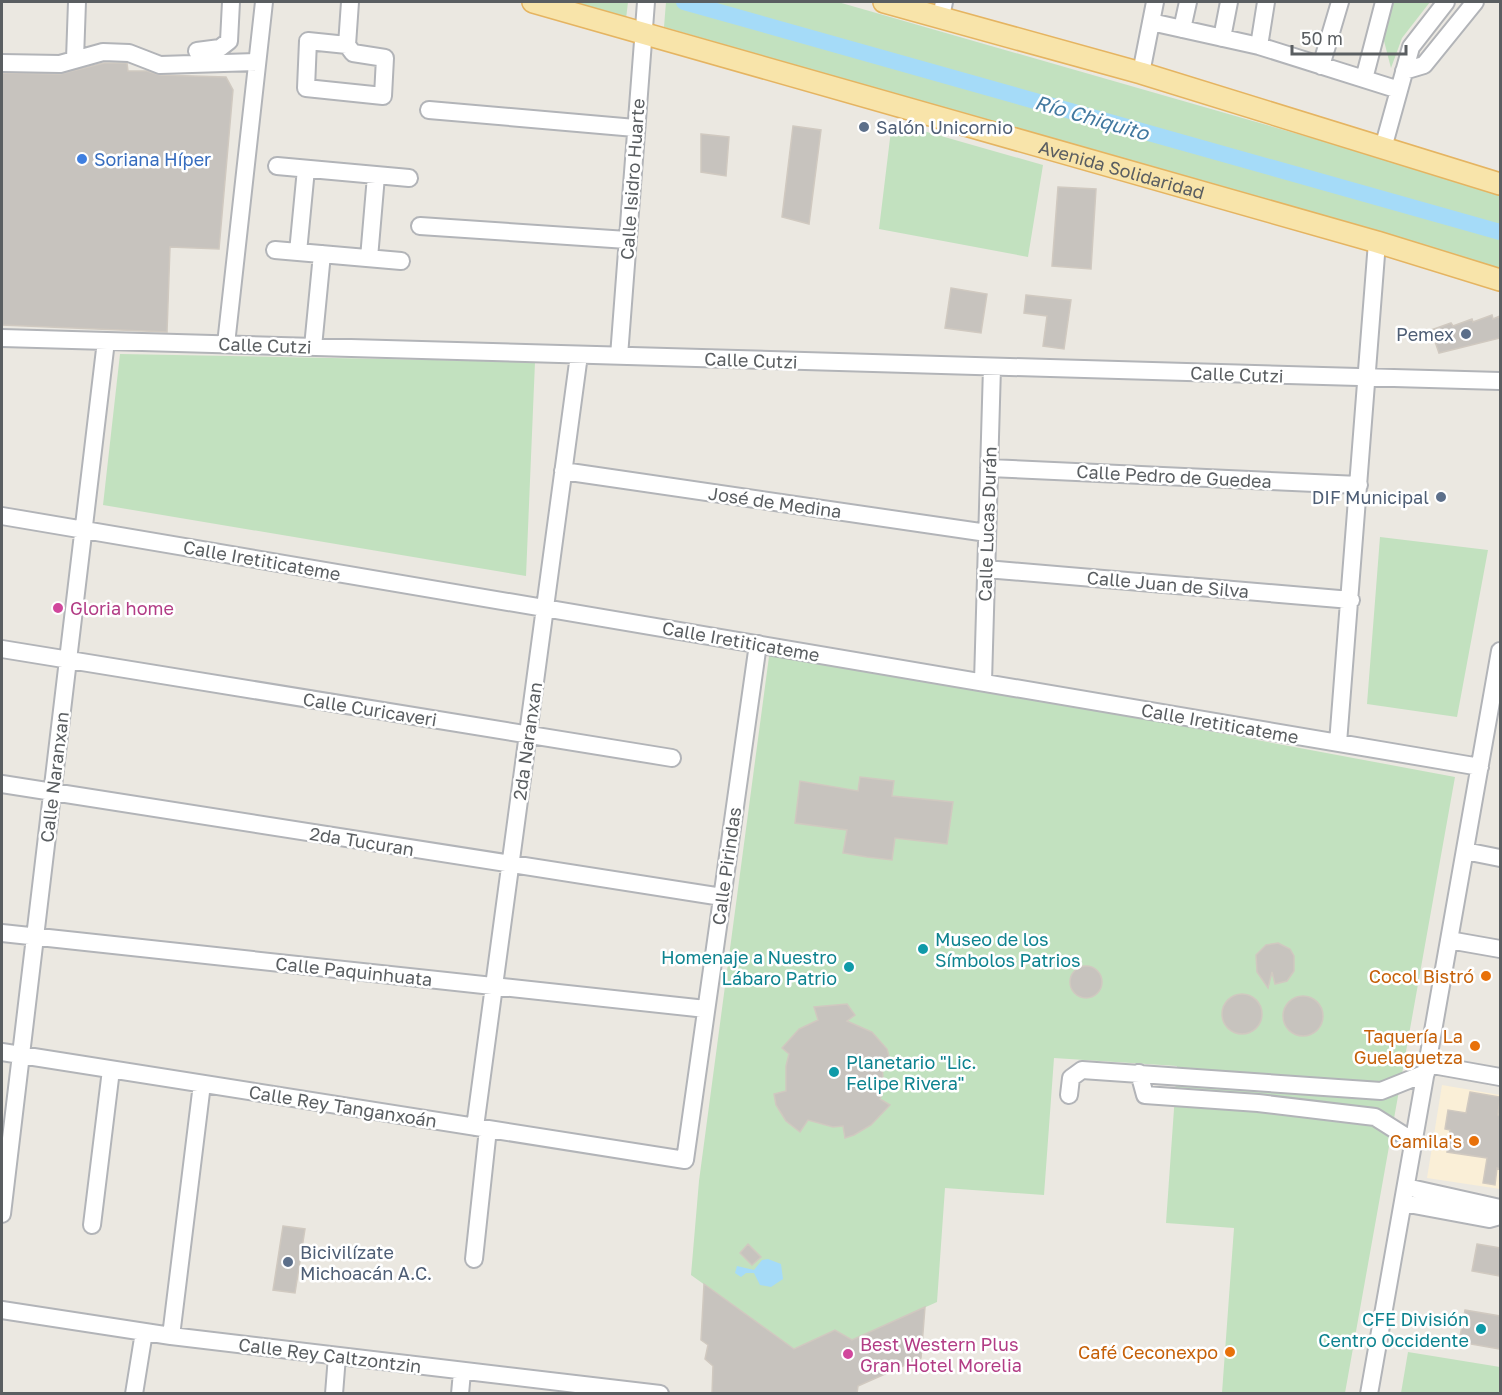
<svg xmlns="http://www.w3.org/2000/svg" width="1502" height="1395" font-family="'Golos Text',sans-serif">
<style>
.commercial{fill:#faefd7}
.green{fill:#c2e1bf}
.water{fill:#a5dbf8}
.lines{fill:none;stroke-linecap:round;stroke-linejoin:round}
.canal{stroke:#a5dbf8;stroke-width:16}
.building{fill:#c7c3be;stroke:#d0c9c0;stroke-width:1.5}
.minor-casing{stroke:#b2b4b8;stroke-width:20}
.major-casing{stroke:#e5b461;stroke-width:24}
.minor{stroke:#fff;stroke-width:16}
.major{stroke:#f8e4aa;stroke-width:21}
.service-dot{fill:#5c6f8a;stroke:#fff;stroke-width:2}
.shop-dot{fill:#3f7fe0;stroke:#fff;stroke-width:2}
.hotel-dot{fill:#d1479c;stroke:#fff;stroke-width:2}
.culture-dot{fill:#0f9aa8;stroke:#fff;stroke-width:2}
.food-dot{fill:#e8710a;stroke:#fff;stroke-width:2}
.labels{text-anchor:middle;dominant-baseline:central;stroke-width:5;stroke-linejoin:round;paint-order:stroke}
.service-label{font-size:18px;fill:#4e5e75;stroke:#fff;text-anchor:start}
.shop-label{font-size:18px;fill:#366cbe;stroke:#fff;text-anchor:start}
.street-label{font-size:18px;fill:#5a5e61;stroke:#fff}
.hotel-label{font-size:18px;fill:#b23c85;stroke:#fff;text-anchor:start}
.culture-label{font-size:18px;fill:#0d838f;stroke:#fff;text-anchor:start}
.food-label{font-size:18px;fill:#c56008;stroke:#fff;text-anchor:end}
.water-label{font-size:20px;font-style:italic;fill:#42789f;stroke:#fff}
</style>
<rect width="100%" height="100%" fill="#ebe8e1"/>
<!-- commercial -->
<path class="commercial" d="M 1442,1085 L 1500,1095 L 1500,1189 L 1427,1178 Z"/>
<!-- green -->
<path class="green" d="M 565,2 L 628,2 L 626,19 Z
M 666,2 L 838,2 L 1500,192 L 1500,272 L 664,27 Z
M 1394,2 L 1430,2 L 1402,38 L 1391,68 L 1383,37 Z
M 892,122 L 1043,165 L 1028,257 L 879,229 Z
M 120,354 L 535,362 L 526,576 L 103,505 Z
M 1380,537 L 1488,550 L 1457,717 L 1367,704 Z
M 770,649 L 1455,777 L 1345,1393 L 1222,1393 L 1234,1228 L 1166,1223 L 1177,1066 L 1054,1058 L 1044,1195 L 945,1188 L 937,1302 L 852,1340 L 835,1330 L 794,1349 L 691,1275 L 699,1181 Z
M 1408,1352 L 1500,1367 L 1500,1393 L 1401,1393 Z"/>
<!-- water -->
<path class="water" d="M 768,1259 L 781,1264 L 783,1279 L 771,1287 L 760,1285 L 754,1273 L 746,1273 L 741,1277 L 735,1273 L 737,1266 L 754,1270 L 762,1260 Z"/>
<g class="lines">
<!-- canal -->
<path class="canal" d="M 684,2 L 1500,232"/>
</g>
<!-- building -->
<path class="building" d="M 104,63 L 127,63 L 128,71 L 147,71 L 160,75 L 226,77 L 233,90 L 219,249 L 170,247 L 167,332 L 2,325 L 2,73 L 60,74 Z
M 793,126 L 821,130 L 809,224 L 782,217 Z
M 701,134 L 729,137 L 726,176 L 701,172 Z
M 1058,187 L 1096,189 L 1091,269 L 1052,266 Z
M 951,288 L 987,294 L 981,333 L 945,328 Z
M 1026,295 L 1071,300 L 1064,349 L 1043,346 L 1047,316 L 1024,313 Z
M 1492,315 L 1493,319 L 1500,316 L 1500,338 L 1439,353 L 1431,330 L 1451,323 L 1453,326 L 1472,319 L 1473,322 Z
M 860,777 L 894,781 L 892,796 L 953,802 L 947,844 L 895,838 L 892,860 L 867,857 L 843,853 L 847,830 L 795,823 L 800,781 L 858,791 Z
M 1278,943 L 1290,949 L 1294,956 L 1294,971 L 1287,981 L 1275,984 L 1272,972 L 1268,988 L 1257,972 L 1256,955 L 1266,945 Z
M1070 982a16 16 0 1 1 32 0a16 16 0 1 1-32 0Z
M1222 1014a20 20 0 1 1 40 0a20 20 0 1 1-40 0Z
M1283 1016a20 20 0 1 1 40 0a20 20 0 1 1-40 0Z
M 847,1004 L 855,1015 L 847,1021 L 872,1032 L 887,1049 L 891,1063 L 882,1066 L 884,1090 L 880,1099 L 890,1105 L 871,1125 L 854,1135 L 845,1138 L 843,1126 L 833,1127 L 808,1120 L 800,1132 L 786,1121 L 776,1105 L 774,1094 L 786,1091 L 786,1066 L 789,1054 L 782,1048 L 799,1029 L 818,1020 L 814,1007 Z
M 1470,1092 L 1500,1097 L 1498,1115 L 1500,1116 L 1500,1169 L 1497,1168 L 1495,1185 L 1483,1183 L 1487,1158 L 1447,1152 L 1450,1130 L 1445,1129 L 1448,1110 L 1466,1113 Z
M 283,1226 L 305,1229 L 295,1293 L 273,1290 Z
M 748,1244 L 761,1257 L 752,1265 L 740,1253 Z
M 1477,1244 L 1500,1248 L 1500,1276 L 1472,1271 Z
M 704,1284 L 794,1349 L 835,1330 L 852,1340 L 925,1307 L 921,1358 L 858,1386 L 857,1394 L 712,1394 L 713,1366 L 705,1359 L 708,1345 L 701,1340 Z
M 1465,1310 L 1500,1316 L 1500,1349 L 1459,1342 Z"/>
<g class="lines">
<!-- minor casing -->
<g class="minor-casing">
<path id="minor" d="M 941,17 L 944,2
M 1151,22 L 1259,46 L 1266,2
M 1182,29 L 1188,2
M 1222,38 L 1229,2
M 308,41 L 347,45 L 353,53 L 385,58 L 383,96 L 306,88 Z
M 347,45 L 350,2
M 1259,46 L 1399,90
M 197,51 L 220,48 L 229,41 L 231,2
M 75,59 L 77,2
M 2,63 L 60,64 L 103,52 L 129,53 L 160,65 L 257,62
M 1321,66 L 1340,2
M 1404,71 L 1424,65 L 1475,2
M 1141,73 L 1155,2
M 1364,79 L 1384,2
M 429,110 L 635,128
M 1383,148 L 1411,47 L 1446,2
M 277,166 L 409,178
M 420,226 L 627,240
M 275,250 L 401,261
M 298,252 L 306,169
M 369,258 L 376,176
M 2,338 L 1500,381
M 226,344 L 264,2
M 313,347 L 322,254
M 619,356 L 646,2
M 989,468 L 1359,485
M 563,471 L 987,533
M 2,516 L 1480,767
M 986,569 L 1351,600
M 2,649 L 672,758
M 983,682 L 992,367
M 1338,743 L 1377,242
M 2,784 L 722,897
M 1465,851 L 1500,858
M 2,933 L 706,1009
M 1449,940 L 1500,949
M 2,1052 L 685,1160 L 758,644
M 1427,1064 L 1500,1077
M 1139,1073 L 1145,1095 L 1258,1103 L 1375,1117 L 1413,1141 L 1413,1145
M 1069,1095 L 1071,1078 L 1082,1070 L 1381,1091 L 1426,1073
M 475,1127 L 579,355
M 1406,1187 L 1500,1208
M 1403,1203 L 1489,1219 L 1500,1216
M 2,1214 L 106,341
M 92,1225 L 111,1070
M 474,1259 L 488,1129
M 2,1310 L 171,1336 L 660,1394
M 171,1336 L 202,1084
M 134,1394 L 144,1332
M 334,1394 L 337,1356
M 460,1394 L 462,1372
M 1369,1394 L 1500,651"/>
</g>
<!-- major casing -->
<g class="major-casing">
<g id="major">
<path id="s1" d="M 533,2 L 1377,242 L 1500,280"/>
<path d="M 884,2 L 1141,73 L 1500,184"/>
</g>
</g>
<!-- minor -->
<use href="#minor" class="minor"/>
<!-- major -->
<use href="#major" class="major"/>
</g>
<!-- markers -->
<g class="service-dot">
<circle cx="864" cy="127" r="6"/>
<circle cx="1466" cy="334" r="6"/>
<circle cx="1441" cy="497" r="6"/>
<circle cx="288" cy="1262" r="6"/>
</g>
<circle class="shop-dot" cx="82" cy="159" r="6"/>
<g class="hotel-dot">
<circle cx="58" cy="608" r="6"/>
<circle cx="848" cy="1354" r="6"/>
</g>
<g class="culture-dot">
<circle cx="923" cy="949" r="6"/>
<circle cx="849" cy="967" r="6"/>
<circle cx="834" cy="1072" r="6"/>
<circle cx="1481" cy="1329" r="6"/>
</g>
<g class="food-dot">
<circle cx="1486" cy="976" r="6"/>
<circle cx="1475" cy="1046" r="6"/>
<circle cx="1474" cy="1141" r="6"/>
<circle cx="1230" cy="1352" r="6"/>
</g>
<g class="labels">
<!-- service labels -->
<g class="service-label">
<text x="876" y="127">Salón Unicornio</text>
<text x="1454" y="334" text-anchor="end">Pemex</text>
<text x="1429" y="497" text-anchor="end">DIF Municipal</text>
<text x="300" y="1252">Bicivilízate<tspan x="300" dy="21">Michoacán A.C.</tspan></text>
</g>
<!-- shop labels -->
<g class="shop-label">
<text x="94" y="159">Soriana Híper</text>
</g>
<!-- street labels -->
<g class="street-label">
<text stroke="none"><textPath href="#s1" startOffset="612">Avenida Solidaridad</textPath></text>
<text transform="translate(632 179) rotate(-86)">Calle Isidro Huarte</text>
<text transform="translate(265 345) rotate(2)">Calle Cutzi</text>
<text transform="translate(751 360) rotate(2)">Calle Cutzi</text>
<text transform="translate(1237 374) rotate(2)">Calle Cutzi</text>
<text transform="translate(1174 476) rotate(3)">Calle Pedro de Guedea</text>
<text transform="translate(775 502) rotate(8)">José de Medina</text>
<text transform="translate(987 524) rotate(-88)">Calle Lucas Durán</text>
<text transform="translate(262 560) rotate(10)">Calle Iretiticateme</text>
<text transform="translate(1168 584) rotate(5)">Calle Juan de Silva</text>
<text transform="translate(741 641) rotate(10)">Calle Iretiticateme</text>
<text transform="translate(370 709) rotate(9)">Calle Curicaveri</text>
<text transform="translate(1220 723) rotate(10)">Calle Iretiticateme</text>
<text transform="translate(527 741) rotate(-82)">2da Naranxan</text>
<text transform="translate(54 777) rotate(-83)">Calle Naranxan</text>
<text transform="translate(362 841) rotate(9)">2da Tucuran</text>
<text transform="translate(726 866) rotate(-82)">Calle Pirindas</text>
<text transform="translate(354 971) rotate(6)">Calle Paquinhuata</text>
<text transform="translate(343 1106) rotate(9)">Calle Rey Tanganxoán</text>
<text transform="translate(330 1355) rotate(7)">Calle Rey Caltzontzin</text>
</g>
<!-- hotel labels -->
<g class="hotel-label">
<text x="70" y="608">Gloria home</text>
<text x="860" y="1344">Best Western Plus<tspan x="860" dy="21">Gran Hotel Morelia</tspan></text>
</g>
<!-- culture labels -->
<g class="culture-label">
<text x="935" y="939">Museo de los<tspan x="935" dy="21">Símbolos Patrios</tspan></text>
<text x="837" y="957" text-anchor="end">Homenaje a Nuestro<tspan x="837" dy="21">Lábaro Patrio</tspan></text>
<text x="846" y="1062">Planetario "Lic.<tspan x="846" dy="21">Felipe Rivera"</tspan></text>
<text x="1469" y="1319" text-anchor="end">CFE División<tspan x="1469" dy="21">Centro Occidente</tspan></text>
</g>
<!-- food labels -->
<g class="food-label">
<text x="1474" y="976">Cocol Bistró</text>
<text x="1463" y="1036">Taquería La<tspan x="1463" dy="21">Guelaguetza</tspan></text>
<text x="1462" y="1141">Camila's</text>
<text x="1218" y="1352">Café Ceconexpo</text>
</g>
<!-- water labels -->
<g class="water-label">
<text transform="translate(1092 117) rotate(16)">Río Chiquito</text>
</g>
</g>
<!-- border -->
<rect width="1502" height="1395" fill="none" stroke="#5a5e61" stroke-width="6"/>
<!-- scale -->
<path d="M1292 45v9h114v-9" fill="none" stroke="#5a5e61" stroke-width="3"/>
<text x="1301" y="45" font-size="18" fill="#5a5e61" stroke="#ffffff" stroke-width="4.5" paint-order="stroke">50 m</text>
</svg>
